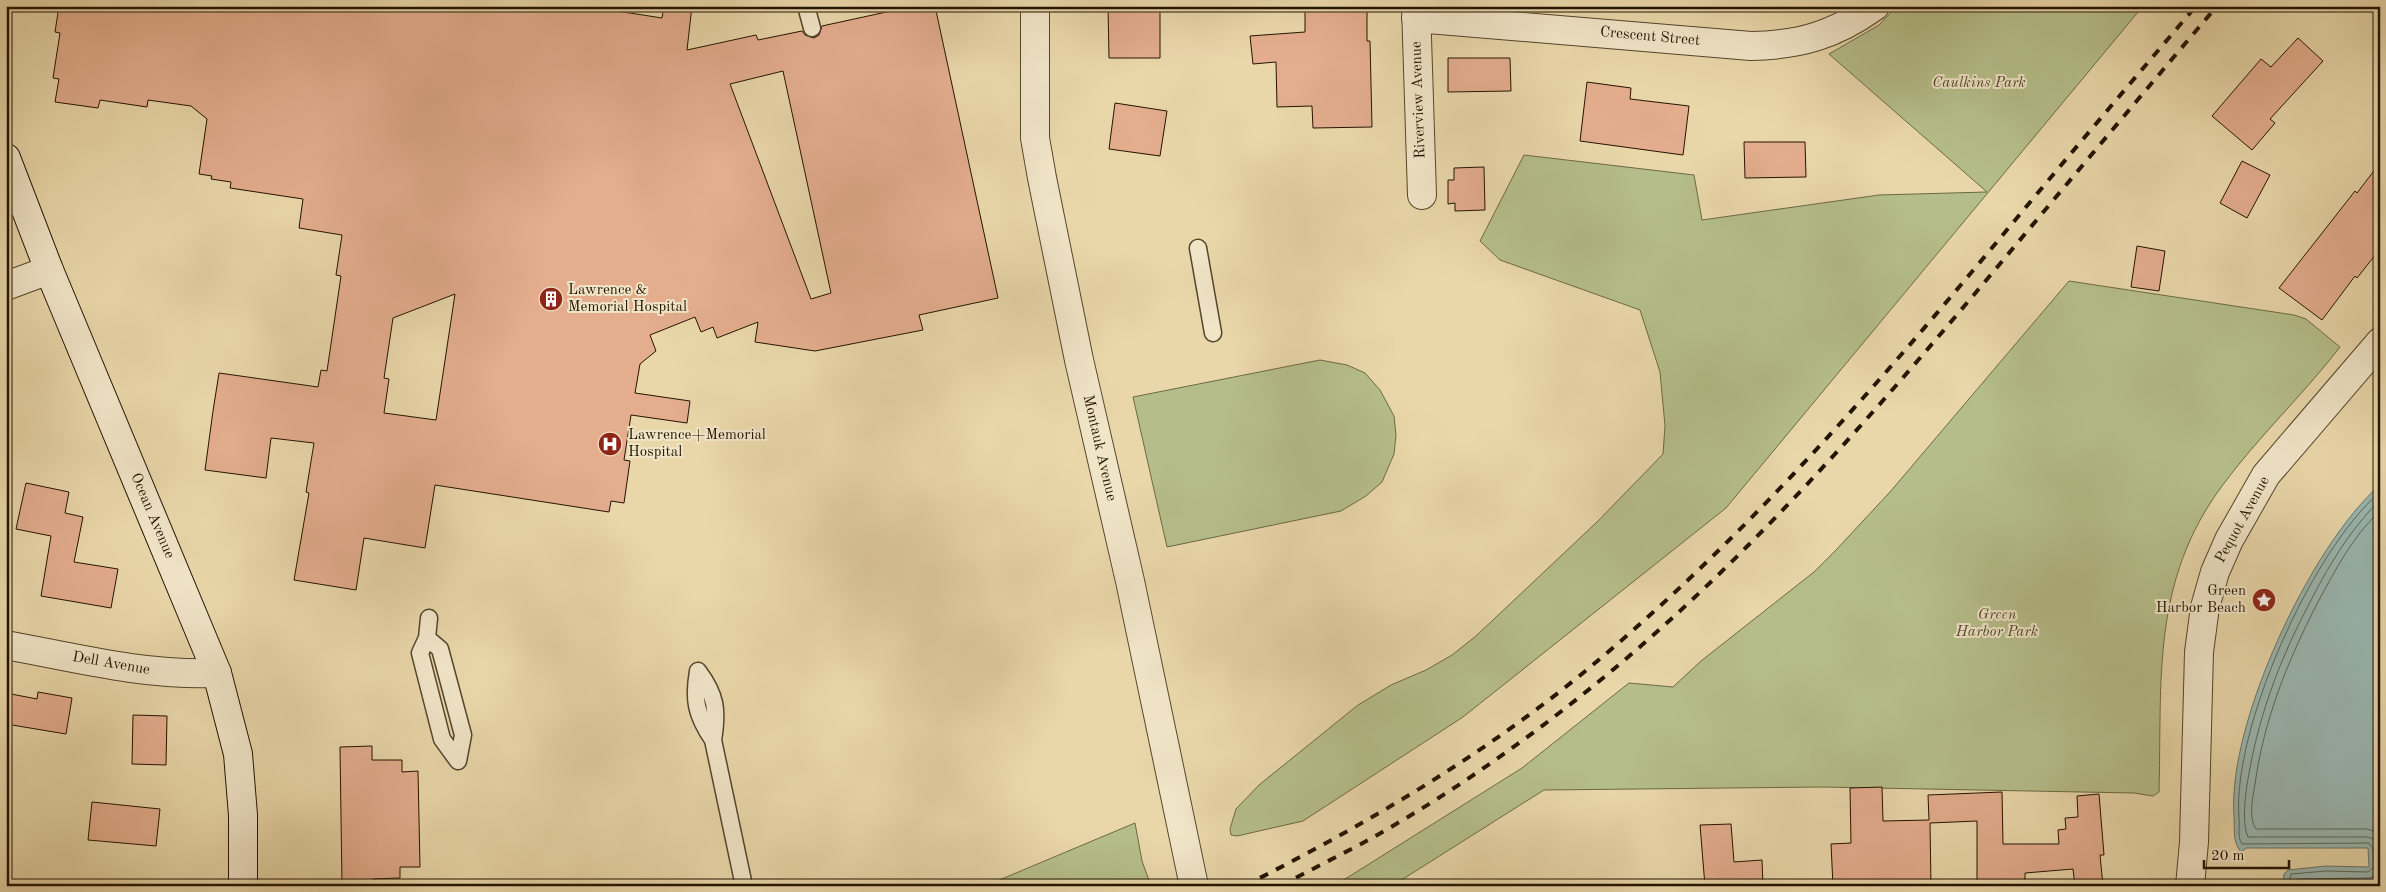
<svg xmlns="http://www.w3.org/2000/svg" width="2386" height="892" font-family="'Old Standard TT',serif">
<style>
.green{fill:#b5be8a;stroke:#6c6946}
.water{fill:#9ab8b2;stroke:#6a766b}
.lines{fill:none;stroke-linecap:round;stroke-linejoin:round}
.shore{stroke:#5e665a;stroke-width:1}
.building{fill:#e3ad8e;stroke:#231401;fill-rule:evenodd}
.service-casing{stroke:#54452b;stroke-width:19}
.minor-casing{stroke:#54452b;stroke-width:30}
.tertiary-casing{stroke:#54452b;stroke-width:30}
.secondary-casing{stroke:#231401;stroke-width:30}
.service{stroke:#f1e5c8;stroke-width:16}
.minor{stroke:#f1e5c8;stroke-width:28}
.tertiary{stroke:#f1e5c8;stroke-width:28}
.secondary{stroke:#f1e5c8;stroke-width:28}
.rail{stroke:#231401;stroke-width:4;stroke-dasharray:9 9;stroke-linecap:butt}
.labels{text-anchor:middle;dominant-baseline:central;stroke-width:4;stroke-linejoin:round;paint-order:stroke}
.street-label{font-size:15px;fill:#231401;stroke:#f1e5c8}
.park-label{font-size:15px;font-style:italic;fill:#4f472a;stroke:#f1e5c8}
.poi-label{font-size:15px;fill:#231401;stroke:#f1e5c8;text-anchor:start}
</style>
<rect width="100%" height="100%" fill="#e9d7aa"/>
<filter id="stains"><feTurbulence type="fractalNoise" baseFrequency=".004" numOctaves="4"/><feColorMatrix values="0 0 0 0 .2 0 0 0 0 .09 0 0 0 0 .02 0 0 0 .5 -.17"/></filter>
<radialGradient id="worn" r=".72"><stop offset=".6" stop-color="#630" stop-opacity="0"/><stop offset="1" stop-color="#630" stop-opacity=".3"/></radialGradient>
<!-- green -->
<path class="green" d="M 1897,6 L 2143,6 L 1726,508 L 1463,717 L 1303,821 L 1237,836 L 1231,835 L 1230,829 L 1236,809 L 1259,785 L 1358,705 L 1391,685 L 1426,670 L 1452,655 L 1476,636 L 1598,521 L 1663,454 L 1665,426 L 1660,372 L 1640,310 L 1500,260 L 1480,241 L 1524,155 L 1694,175 L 1702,220 L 1879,195 L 1987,192 L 1829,54 L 1879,25 Z
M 2069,281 L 2294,315 L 2306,319 L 2340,347 C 2303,395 2258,437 2222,486 C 2151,582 2162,679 2159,792 L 2153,796 L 2134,793 L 1822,787 L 1544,790 L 1392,886 L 1334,886 L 1522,768 L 1629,683 L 1673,687 L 1701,661 L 1814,572 L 1836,550 L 1890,492 Z
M 1320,360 L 1347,365 L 1365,373 L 1380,390 L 1394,416 L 1396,435 L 1394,454 L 1382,482 L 1366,496 L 1341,511 L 1167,547 L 1133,397 Z
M 1135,823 L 1142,861 L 1151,886 L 985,886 Z"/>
<!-- water -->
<path class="water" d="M 2380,485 L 2380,886 L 2283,886 L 2284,874 L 2288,870 L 2326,866 L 2369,867 L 2368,848 L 2246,848 L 2241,852 C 2232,841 2235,830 2234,816 C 2227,724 2311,545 2380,485 Z"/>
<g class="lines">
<!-- shore -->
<path class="shore" d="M 2380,500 C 2348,532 2328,567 2308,606 C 2278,663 2257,721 2247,785 C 2245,798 2242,825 2248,837 L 2368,837 L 2376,840 L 2380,848
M 2380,511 C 2352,537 2336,569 2318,602 C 2288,660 2264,719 2255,784 C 2253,797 2248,818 2256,829 L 2367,829 L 2380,833
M 2288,886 L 2291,874 L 2326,871 L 2368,872 L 2374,867 L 2373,848 L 2369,843 L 2242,844 C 2237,837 2240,826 2239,818 C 2232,729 2312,550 2380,492
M 2294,886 L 2295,881 L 2299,879 L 2370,878 L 2377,875 L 2380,869
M 2311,886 L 2365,886"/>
</g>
<!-- building -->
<path class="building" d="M 59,6 L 585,6 L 662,18 L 664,6 L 692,6 L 687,50 L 756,35 L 758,40 L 802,31 L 805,35 L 814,38 L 819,35 L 822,26 L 914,6 L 935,6 L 998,298 L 919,315 L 923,330 L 815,351 L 755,342 L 758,322 L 717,338 L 713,327 L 701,332 L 695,317 L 650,335 L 656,351 L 640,364 L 635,393 L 690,401 L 687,423 L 631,415 L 624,460 L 630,461 L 624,503 L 611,501 L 609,512 L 435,485 L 425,548 L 364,538 L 356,590 L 294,580 L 309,493 L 306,492 L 314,443 L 271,438 L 266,478 L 205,470 L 213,411 L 219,373 L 318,387 L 321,370 L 327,371 L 341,276 L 336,275 L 342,235 L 299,228 L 303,199 L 230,188 L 231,182 L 211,179 L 212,176 L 199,174 L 207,119 L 191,106 L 148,100 L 147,107 L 100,100 L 98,108 L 55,102 L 59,79 L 53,78 L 60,33 L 55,32 ZM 783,71 L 831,293 L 811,299 L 730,84 ZM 455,294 L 436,420 L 384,413 L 389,379 L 384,378 L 393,318 Z
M 1108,6 L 1160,6 L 1160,58 L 1109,58 Z
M 1305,6 L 1367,6 L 1367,41 L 1370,41 L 1372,127 L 1313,128 L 1312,106 L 1277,107 L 1276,62 L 1253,64 L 1250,36 L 1305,32 Z
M 2298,38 L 2323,61 L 2270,119 L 2275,123 L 2252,150 L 2212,116 L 2261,59 L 2271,67 Z
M 1448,58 L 1510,58 L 1511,91 L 1448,92 Z
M 1587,82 L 1631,88 L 1630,99 L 1689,106 L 1683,155 L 1580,141 Z
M 1115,103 L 1167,111 L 1160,156 L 1109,149 Z
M 1744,142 L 1805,142 L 1806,177 L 1745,178 Z
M 2242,161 L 2270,175 L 2247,218 L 2220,203 Z
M 2380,163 L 2380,249 L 2357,278 L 2355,276 L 2322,320 L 2279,288 L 2355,191 L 2357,193 Z
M 1484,167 L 1485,210 L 1455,211 L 1455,203 L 1448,204 L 1448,180 L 1454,180 L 1454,168 Z
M 2137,246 L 2165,251 L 2159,291 L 2131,287 Z
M 26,483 L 69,492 L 65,513 L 83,517 L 74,562 L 118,569 L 111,608 L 41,596 L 51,536 L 16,529 Z
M 38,692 L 72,698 L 66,734 L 6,724 L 6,693 L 37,699 Z
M 133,715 L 167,716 L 166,765 L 132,764 Z
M 372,746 L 372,760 L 402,760 L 402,772 L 418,771 L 420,867 L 400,867 L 400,878 L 373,879 L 373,886 L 342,886 L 340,747 Z
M 1882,787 L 1883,821 L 1929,820 L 1928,795 L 2002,792 L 2003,844 L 2059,844 L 2058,830 L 2066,829 L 2065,818 L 2078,817 L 2077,796 L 2099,794 L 2104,855 L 2100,855 L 2103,886 L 2075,886 L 2073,869 L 2025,873 L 2025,886 L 1977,886 L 1977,821 L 1930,823 L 1931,886 L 1833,886 L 1831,844 L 1851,843 L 1850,788 Z
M 92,802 L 160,809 L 156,846 L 88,840 Z
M 1731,824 L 1734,862 L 1762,860 L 1763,886 L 1705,886 L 1700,825 Z"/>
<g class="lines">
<!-- service casing -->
<g class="service-casing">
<path id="service" d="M 806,6 L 812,28
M 1198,248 L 1213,333
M 429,618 L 427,638 L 420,653 L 442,739 L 458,761
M 427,638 L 440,649 L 463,735 L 458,761
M 698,671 C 693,700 696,715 713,740 L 744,886
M 698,671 C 716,695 718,710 713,740"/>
</g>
<!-- minor casing -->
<g class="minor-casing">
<path id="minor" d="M 1416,6 L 1422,195
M 1416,18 L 1751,46 C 1800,45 1835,35 1875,6
M 6,286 L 49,270
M 6,645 C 76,658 146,676 217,673"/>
</g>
<!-- tertiary casing -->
<g class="tertiary-casing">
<path id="tertiary" d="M 1035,6 L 1035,138 L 1042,178 L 1079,360 L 1130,581 L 1194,886
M 2190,886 L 2194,842 L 2199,652 L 2205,607 L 2215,572 L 2229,540 L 2266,475 L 2380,342"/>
</g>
<!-- secondary casing -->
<g class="secondary-casing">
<path id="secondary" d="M 6,158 L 49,270 L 217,673 L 238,754 L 243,815 L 243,886"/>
</g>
<!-- service -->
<use href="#service" class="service"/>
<!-- minor -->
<use href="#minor" class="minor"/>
<!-- tertiary -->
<use href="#tertiary" class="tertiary"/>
<!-- secondary -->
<use href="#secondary" class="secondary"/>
<!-- rail -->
<path class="rail" d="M 1244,886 C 1363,826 1479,758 1583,673 C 1749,536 1889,372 2026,207 C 2082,140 2139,73 2196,6
M 1280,886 C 1307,872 1334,858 1361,844 C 1474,782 1587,697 1681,610 C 1796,504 1898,385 1999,265 C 2071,179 2144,92 2217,6"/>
</g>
<!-- icons -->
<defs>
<g id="building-disc" transform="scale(1.25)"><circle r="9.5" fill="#8f2418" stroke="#f1e5c8"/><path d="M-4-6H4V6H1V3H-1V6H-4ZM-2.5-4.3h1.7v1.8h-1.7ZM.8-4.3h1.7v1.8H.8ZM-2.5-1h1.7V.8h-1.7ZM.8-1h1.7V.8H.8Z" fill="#fff"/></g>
<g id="hospital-disc" transform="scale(1.25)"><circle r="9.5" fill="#8f2418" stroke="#f1e5c8"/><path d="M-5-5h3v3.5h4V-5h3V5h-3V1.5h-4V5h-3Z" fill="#fff"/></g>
<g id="sight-disc" transform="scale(1.25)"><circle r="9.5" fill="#8f2418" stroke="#f1e5c8"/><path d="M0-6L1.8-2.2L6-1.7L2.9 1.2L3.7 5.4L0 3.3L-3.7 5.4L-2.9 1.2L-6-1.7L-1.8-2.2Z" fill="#fff"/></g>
</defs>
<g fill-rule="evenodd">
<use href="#building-disc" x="551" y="299"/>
<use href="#hospital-disc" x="610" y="444"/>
<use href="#sight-disc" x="2264" y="600"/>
</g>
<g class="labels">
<!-- street labels -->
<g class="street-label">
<text transform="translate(1650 37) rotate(5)">Crescent Street</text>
<text transform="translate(1419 100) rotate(-92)">Riverview Avenue</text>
<text transform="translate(1099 448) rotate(77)">Montauk Avenue</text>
<text transform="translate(152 516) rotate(67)">Ocean Avenue</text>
<text transform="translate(2243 520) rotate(-61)">Pequot Avenue</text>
<text transform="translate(111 664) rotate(10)">Dell Avenue</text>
</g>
<!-- park labels -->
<g class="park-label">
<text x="1979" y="83">Caulkins Park</text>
<text x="1997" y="615">Green<tspan x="1997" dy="17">Harbor Park</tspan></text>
</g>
<!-- poi labels -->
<g class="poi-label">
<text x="568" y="290">Lawrence &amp;<tspan x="568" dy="17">Memorial Hospital</tspan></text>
<text x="628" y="435">Lawrence+Memorial<tspan x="628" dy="17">Hospital</tspan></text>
<text x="2246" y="591" text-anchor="end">Green<tspan x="2246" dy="17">Harbor Beach</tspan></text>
</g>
</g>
<!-- margin -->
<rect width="2386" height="892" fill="none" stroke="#e9d7aa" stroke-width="25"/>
<rect x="8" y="8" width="2371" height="877" fill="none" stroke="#231401" stroke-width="2.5"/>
<rect x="12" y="12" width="2361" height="867" fill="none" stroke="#231401"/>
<!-- scale -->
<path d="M2204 860v8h85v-8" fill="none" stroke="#231401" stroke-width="2.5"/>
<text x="2211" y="860" font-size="15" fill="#231401" stroke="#f1e5c8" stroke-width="4" paint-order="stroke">20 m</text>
<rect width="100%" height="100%" filter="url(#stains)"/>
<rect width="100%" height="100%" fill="url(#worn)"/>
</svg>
